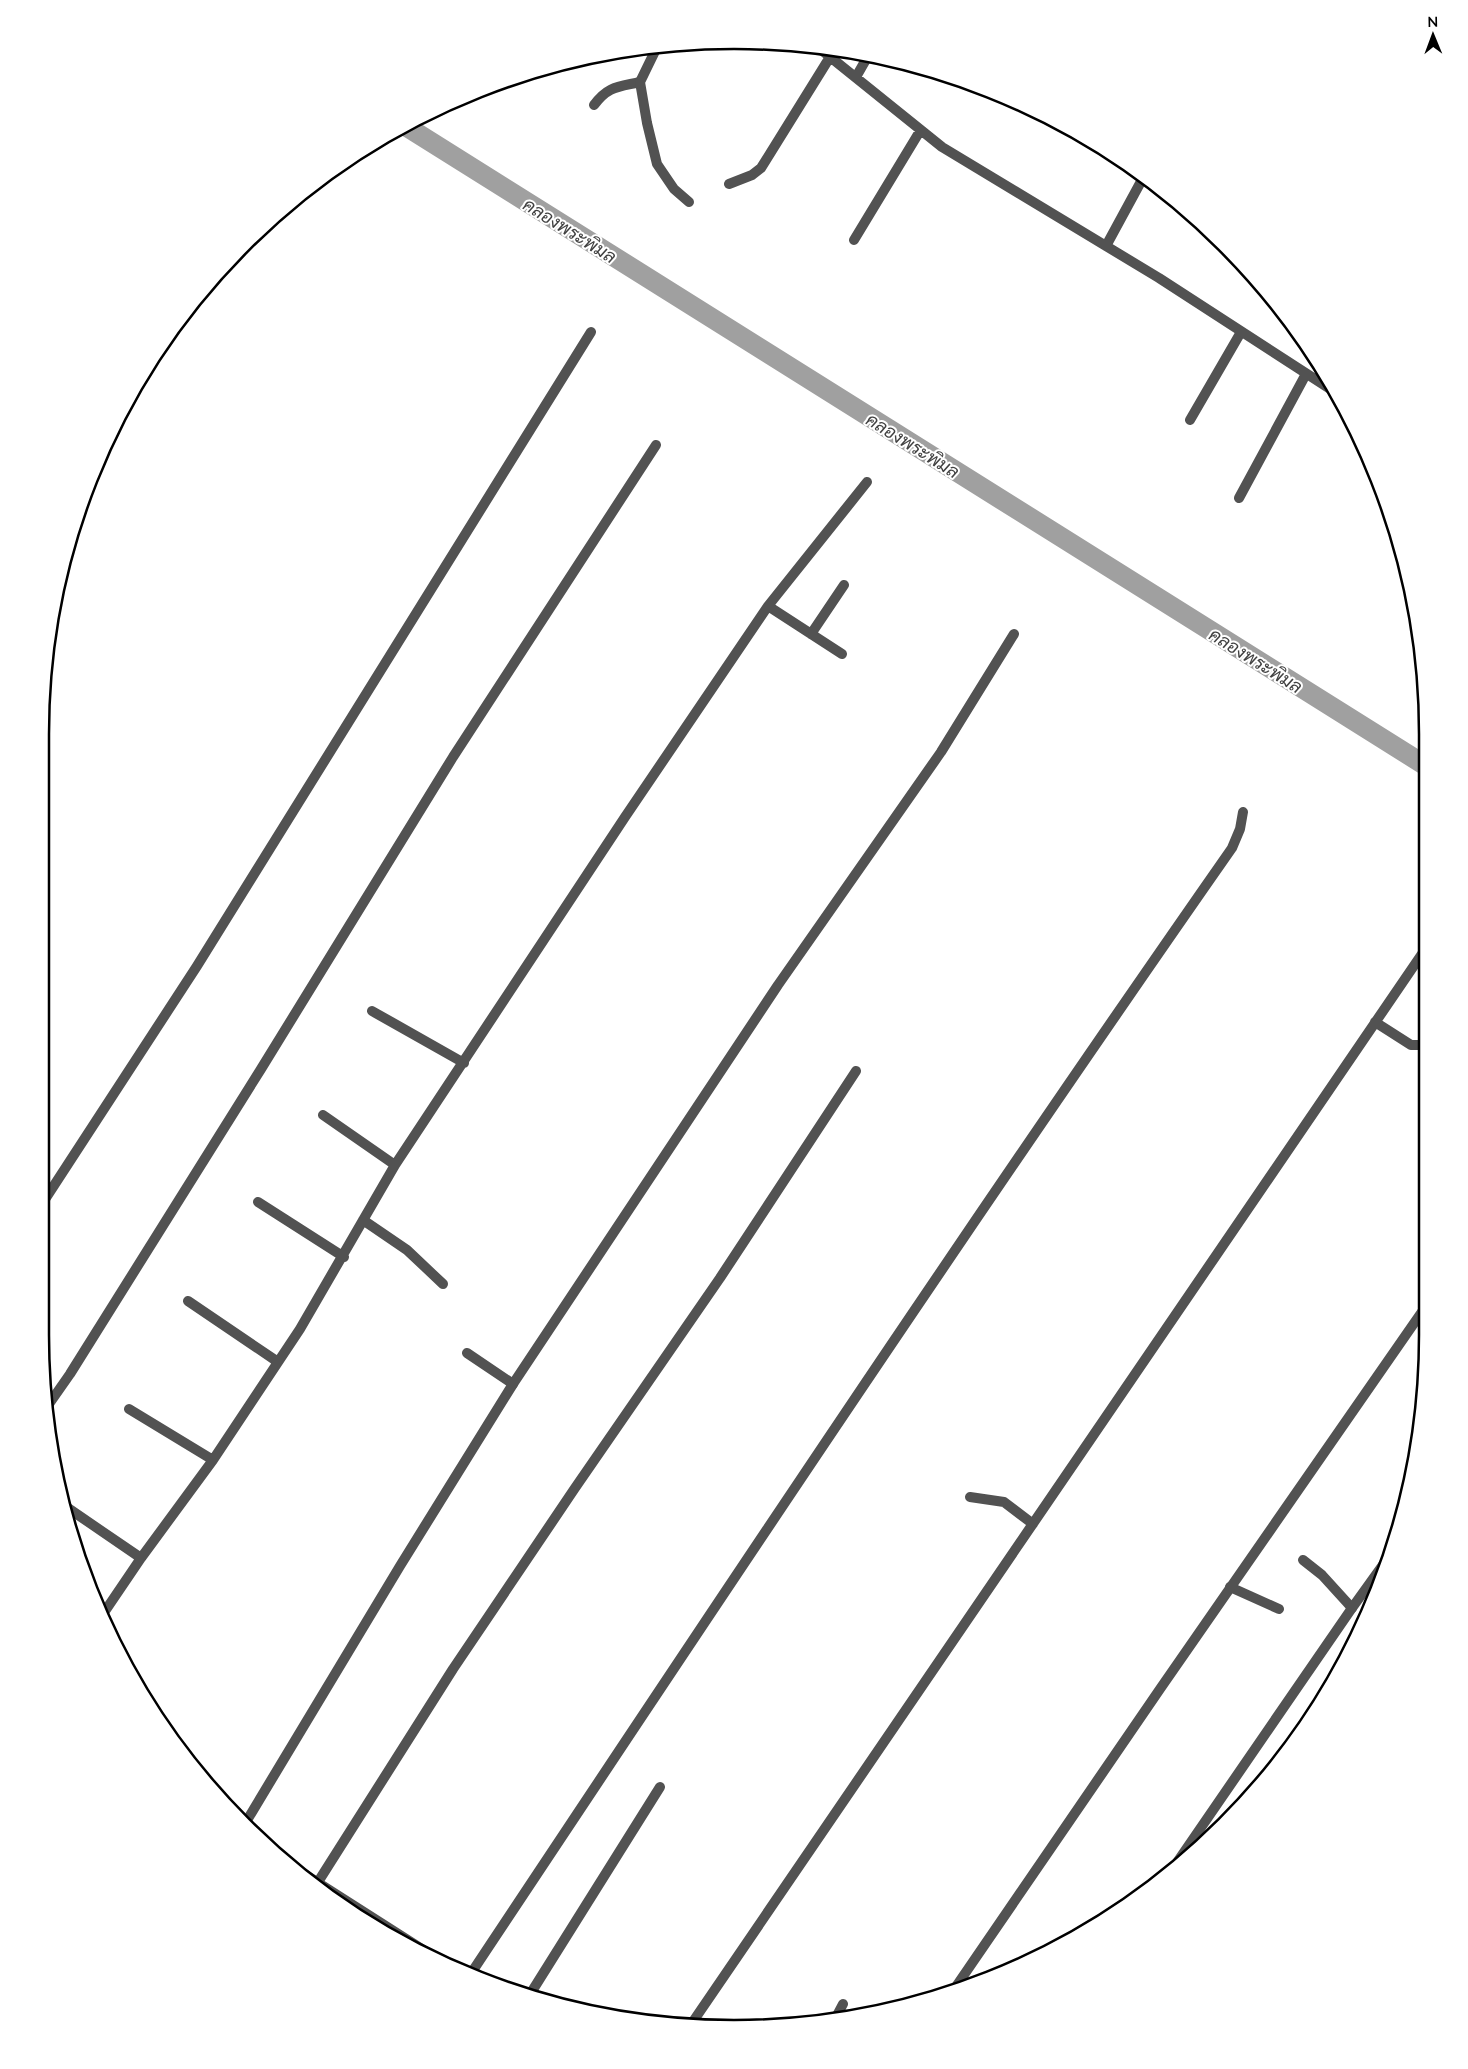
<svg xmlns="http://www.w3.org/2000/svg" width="1468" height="2069" font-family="Lato,Sarabun,sans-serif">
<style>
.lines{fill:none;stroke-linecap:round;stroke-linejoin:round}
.canal{stroke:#a0a0a0;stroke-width:20}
.service{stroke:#525252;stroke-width:10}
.minor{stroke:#525252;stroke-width:10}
.tertiary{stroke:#525252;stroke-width:10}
.labels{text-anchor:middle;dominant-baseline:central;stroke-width:4;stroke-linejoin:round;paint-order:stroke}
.water-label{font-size:18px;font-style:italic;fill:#414141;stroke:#fff}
.rim{fill:none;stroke:#000;stroke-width:2.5}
</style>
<rect width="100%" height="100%" fill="#fff"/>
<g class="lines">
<!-- canal -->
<path class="canal" d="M 404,125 L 1423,764"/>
<!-- service -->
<path class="service" d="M 594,105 C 608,86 618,87 640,82
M 1190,420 L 1241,332
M 467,1353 L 513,1384
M 1303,1560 L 1322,1575 L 1352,1608
M 1230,1587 L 1279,1609
M 529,1996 L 660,1787
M 834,2021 L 843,2004"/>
<!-- minor -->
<path class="minor" d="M 658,45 L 640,82 L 647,123 L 657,164 L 674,189 L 689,202
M 819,48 L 942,147 L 1159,278 L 1338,394
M 856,77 L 868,56
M 729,184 L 752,175 L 761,168 L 830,57
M 854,240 L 920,131
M 1106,246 L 1144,176
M 1239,498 L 1306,374
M 768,606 L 842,654
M 811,634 L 844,585
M 372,1011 L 464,1063
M 1375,1022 L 1411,1045 L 1424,1045
M 323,1115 L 395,1165
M 258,1202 L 344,1257
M 40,1207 L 197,966 L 591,332
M 363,1220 L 407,1250 L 443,1284
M 188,1301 L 278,1362
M 49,1404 L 70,1374 L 261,1069 L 453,757 L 656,445
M 129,1409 L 213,1460
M 970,1497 L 1004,1502 L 1033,1524
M 62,1504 L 141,1558
M 101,1617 L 141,1558 L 213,1460 L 300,1329 L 395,1165 L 625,817 L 768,606 L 867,482
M 246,1822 L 400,1566 L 513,1384 L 778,985 L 941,752 L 1014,634
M 1169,1874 L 1352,1608 L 1388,1558
M 318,1882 L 453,1669 L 575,1488 L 720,1278 L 856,1071
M 470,1975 C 721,1597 972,1220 1232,848 L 1240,829 L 1243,812
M 955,1988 L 1160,1689 L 1426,1306
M 692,2023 L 1424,951"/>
<!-- tertiary -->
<path class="tertiary" d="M 276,1856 L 450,1967"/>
</g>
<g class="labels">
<!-- water labels -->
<g class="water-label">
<text transform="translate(570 230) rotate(32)">คลองพระพิมล</text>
<text transform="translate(913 445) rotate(32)">คลองพระพิมล</text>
<text transform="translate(1256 660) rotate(32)">คลองพระพิมล</text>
</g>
</g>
<!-- crop -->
<path d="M0 0H1468V2069H0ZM734 49H734A685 685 0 0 1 1419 734V1335A685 685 0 0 1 734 2020H734A685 685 0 0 1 49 1335V734A685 685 0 0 1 734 49Z" fill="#fff" fill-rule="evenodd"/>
<path class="rim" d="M734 49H734A685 685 0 0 1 1419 734V1335A685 685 0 0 1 734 2020H734A685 685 0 0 1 49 1335V734A685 685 0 0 1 734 49Z"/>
<!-- north arrow -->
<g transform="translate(1433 35) rotate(359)" stroke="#ffffff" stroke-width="4" paint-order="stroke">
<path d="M0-4L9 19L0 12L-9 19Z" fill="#000000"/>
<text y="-8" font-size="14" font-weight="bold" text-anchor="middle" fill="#000000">N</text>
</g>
</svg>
